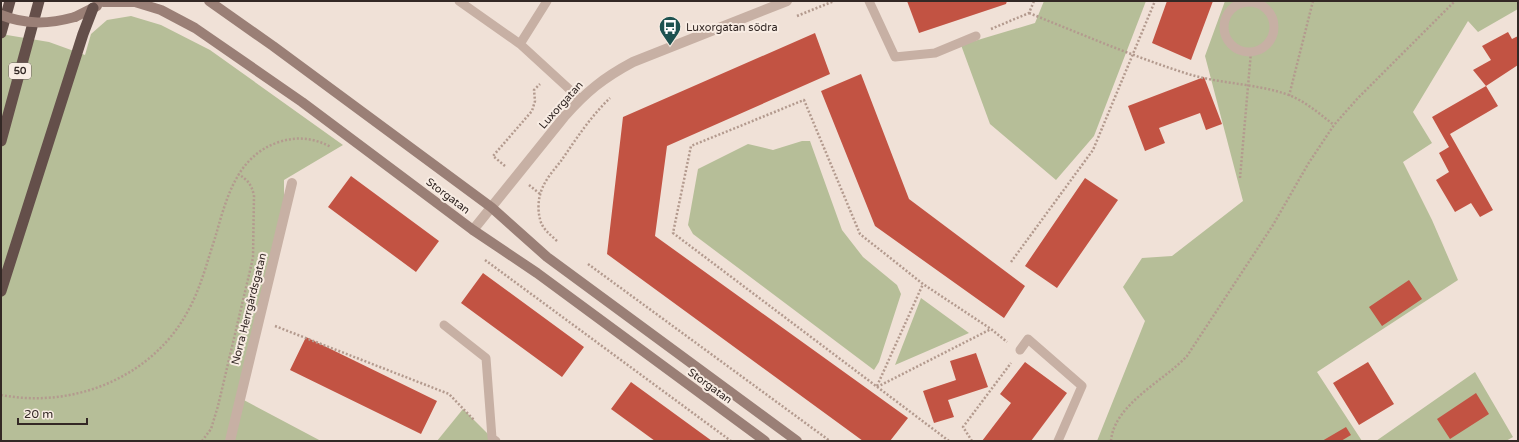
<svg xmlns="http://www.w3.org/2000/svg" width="1519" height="442" font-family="'Varela Round',sans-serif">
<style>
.green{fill:#b6be98}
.building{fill:#c25343}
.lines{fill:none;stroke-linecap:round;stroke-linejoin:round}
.path{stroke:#b39a8e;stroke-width:2.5;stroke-dasharray:2 2;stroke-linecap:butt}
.service{stroke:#c7b0a4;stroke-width:9}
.minor{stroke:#c7b0a4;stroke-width:10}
.secondary{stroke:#9a7f76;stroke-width:10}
.trunk{stroke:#644f4a;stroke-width:11}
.secondary-bridge{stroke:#9a7f76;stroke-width:10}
.labels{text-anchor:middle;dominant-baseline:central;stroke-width:4;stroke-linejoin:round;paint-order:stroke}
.shield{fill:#f8ece3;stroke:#6e635e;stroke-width:1}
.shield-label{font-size:10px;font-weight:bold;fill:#332825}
.poi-label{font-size:11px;fill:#332825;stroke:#f8ece3;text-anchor:start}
.street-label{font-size:11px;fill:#332825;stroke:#f8ece3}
</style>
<rect width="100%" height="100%" fill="#f0e1d7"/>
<!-- green -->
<path class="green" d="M 1044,1 L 1146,1 L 1094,136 L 1056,180 L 990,124 L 961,45 L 1035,23 Z
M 1225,1 L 1518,1 L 1518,9 L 1478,32 L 1468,21 L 1413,112 L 1432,143 L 1403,162 L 1432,220 L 1458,280 L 1317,372 L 1362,441 L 1097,441 L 1145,321 L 1123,287 L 1142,258 L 1172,256 L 1243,201 L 1205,56 Z
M 131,16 L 161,25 L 210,50 L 343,145 L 284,180 L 284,224 L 242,399 L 321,441 L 1,441 L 1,34 L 49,42 L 85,55 L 91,34 L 107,20 Z
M 802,141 L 810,141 L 842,230 L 863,257 L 897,285 L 901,294 L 879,362 L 874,370 L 693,234 L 688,225 L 698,169 L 748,144 L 773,150 Z
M 921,298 L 969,333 L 895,365 Z
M 1475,372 L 1513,437 L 1506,441 L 1376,441 Z
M 463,409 L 492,438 L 496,441 L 437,441 Z"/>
<!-- building -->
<path class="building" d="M 907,1 L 1007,1 L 1006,4 L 919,33 Z
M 1167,1 L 1213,1 L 1191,60 L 1152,43 Z
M 1508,32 L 1512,39 L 1518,36 L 1518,65 L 1486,86 L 1498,106 L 1450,134 L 1493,210 L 1480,217 L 1471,203 L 1455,212 L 1436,180 L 1449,172 L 1439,153 L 1449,147 L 1432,117 L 1486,86 L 1473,70 L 1491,60 L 1482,46 Z
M 815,33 L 830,74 L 667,146 L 655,236 L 908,418 L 890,441 L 863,441 L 607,254 L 623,117 Z
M 861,74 L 909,199 L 1025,286 L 1004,318 L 875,226 L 821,91 Z
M 1204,77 L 1222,124 L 1206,130 L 1200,113 L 1159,128 L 1165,143 L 1145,151 L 1128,106 Z
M 351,176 L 439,241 L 416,272 L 328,207 Z
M 1085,178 L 1118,200 L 1057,288 L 1025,266 Z
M 483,273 L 584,347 L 562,377 L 461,303 Z
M 1409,280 L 1422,299 L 1382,326 L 1369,307 Z
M 306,337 L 437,401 L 421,434 L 290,370 Z
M 976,353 L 988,387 L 948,400 L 954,417 L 934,423 L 923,391 L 956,380 L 950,361 Z
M 1025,362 L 1067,393 L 1031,441 L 982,441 L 1011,403 L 1000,394 Z
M 1368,362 L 1394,404 L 1359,425 L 1333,383 Z
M 631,382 L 712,441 L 655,441 L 611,409 Z
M 1476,393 L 1489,414 L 1450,439 L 1437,419 Z
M 1346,427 L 1351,435 L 1341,441 L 1322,441 Z"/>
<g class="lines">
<!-- path -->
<path class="path" d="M 1029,13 C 1081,34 1132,56 1185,73 C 1218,84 1255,83 1289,95 C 1306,102 1320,114 1334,125
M 797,16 L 834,1
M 991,29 L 1029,13 L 1034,1
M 1289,96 L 1313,1
M 505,166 L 493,156 L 532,111 L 535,101 L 534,90 L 540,84
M 1240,178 L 1251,52
M 529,185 L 540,194
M 557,241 C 550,234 542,229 540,219 C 538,212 538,202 540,195 C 543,182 553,171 561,161 C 576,139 591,116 610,98
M 485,260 L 731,441
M 1011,262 L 1093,150 L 1155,1
M 588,264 L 830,441
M 275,326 L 449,394 L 474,420
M 877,386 L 923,284
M 877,387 L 991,329
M 1,395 C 74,409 154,377 189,309 C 201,287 207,262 215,238 C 226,200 236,156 279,142 C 297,136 314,138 331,147
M 202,441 L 211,429 L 218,406 L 253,258 L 254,195 C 251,184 248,180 238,174
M 949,441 L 673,233 L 691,146 L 804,100 L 860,234 L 923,284 L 991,329 L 1007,342
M 972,441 L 963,427 L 1011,363
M 1111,441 C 1114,404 1164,381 1187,356 L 1273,225 L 1308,164 L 1334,125 L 1357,99 L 1455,1"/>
<!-- service -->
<path class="service" d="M 459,1 L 520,44 L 580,99
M 869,1 L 895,57 L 935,53 L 976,36
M1224 27a25 25 0 1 1 50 0a25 25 0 1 1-50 0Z
M 520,44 L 547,1
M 444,325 L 486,358 L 492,438 L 496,441
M 1020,350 L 1028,339 L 1082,386 L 1058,441"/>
<!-- minor -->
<path class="minor" d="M 473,230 L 564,117 C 586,92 603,78 633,62 L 787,1
M 230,441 L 292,183"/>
<!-- secondary -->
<path class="secondary" d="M 209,1 L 273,46 L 491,207 L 547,257 L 797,441
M 103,2 L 135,2 L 161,10 L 195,28 L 302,102 L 473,230 L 537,273 L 765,441
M 75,17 L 97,6"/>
<!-- trunk -->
<path class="trunk" d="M 1,33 L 10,1
M 1,141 L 39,1
M 1,291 L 83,34 L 93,8"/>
<!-- secondary-bridge -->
<path class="secondary-bridge" d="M 1,15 C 26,25 49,24 75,17"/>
</g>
<!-- icons -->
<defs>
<g id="bus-pin" transform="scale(1.15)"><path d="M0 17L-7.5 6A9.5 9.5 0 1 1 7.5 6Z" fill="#1d5250" stroke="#f8ece3"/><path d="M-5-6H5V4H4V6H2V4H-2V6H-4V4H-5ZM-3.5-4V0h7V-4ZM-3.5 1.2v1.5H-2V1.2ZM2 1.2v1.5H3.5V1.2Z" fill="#fff"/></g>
</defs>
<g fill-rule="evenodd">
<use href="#bus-pin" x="670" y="27"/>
</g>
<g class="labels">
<!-- shield labels -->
<rect class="shield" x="9" y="63" width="22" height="16" rx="3"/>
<g class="shield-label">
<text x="20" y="71">50</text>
</g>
<!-- poi labels -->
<g class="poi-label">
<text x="686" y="27">Luxorgatan södra</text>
</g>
<!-- street labels -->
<g class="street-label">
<text transform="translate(561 105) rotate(-48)">Luxorgatan</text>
<text transform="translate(448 196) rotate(37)">Storgatan</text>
<text transform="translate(249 309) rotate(-76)">Norra Herrgårdsgatan</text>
<text transform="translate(710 386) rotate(36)">Storgatan</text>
</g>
</g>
<!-- border -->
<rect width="1519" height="442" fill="none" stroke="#332825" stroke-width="4"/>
<!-- scale -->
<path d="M18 418v6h69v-6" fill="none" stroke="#332825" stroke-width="2"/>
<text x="24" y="418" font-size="12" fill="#332825" stroke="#f8ece3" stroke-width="3" paint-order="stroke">20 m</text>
</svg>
